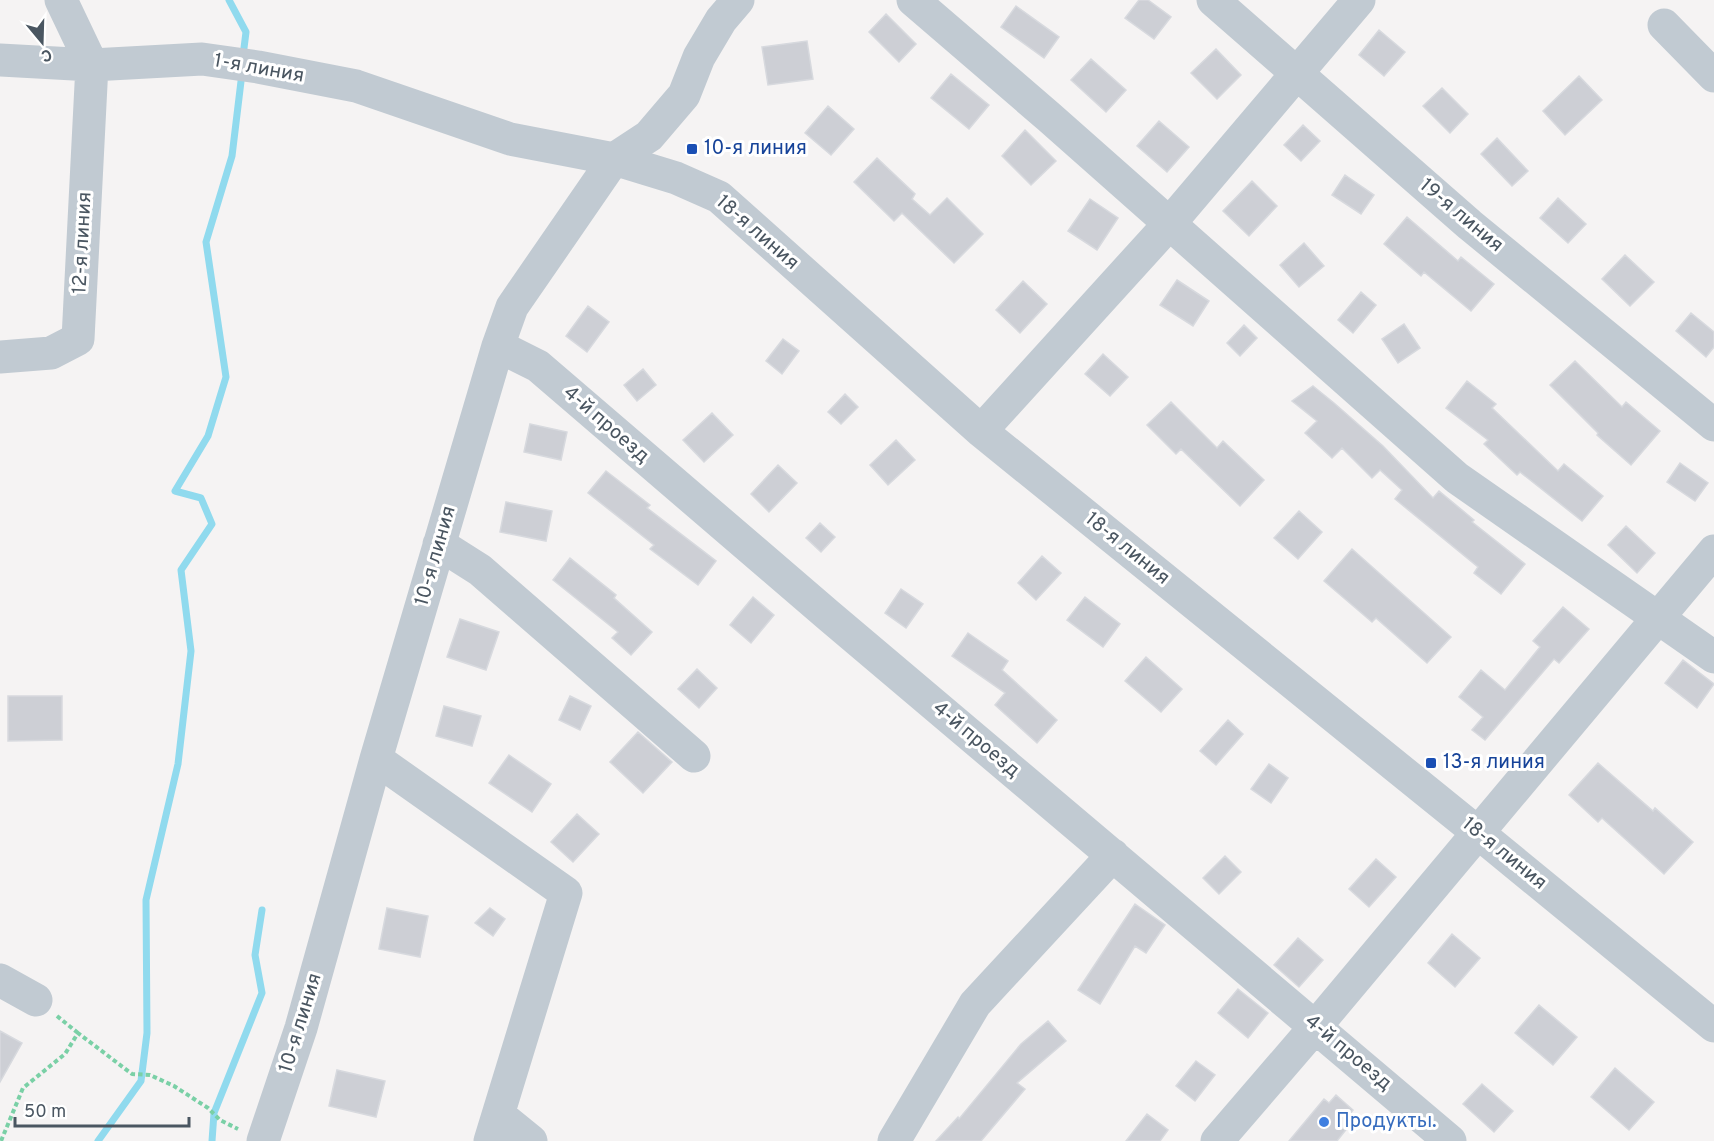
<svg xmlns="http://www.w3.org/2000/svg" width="1714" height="1141" font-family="Overpass,sans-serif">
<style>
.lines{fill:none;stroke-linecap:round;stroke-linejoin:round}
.stream{stroke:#90daee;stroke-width:7}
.building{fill:#cdcfd5;stroke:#d7d9de;stroke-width:1.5}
.path{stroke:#7ad0a6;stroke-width:4;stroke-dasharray:4.5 3;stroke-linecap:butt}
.minor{stroke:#c1cad2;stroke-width:33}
.transit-dot{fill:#1a4fb4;stroke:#fff;stroke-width:2}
.shop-dot{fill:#3f7fe0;stroke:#fff;stroke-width:2}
.labels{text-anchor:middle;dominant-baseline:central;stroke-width:6;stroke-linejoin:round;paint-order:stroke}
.street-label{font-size:20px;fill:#4a5661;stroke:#fff}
.transit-label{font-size:20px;fill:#164399;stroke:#fff;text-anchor:start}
.shop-label{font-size:20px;fill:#366cbe;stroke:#fff;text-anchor:start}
</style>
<rect width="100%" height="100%" fill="#f5f3f3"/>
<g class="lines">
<!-- stream -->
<path class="stream" d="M 229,0 L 246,32 L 243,56
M 98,1141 L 141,1081 L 147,1033 L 146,900 L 178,764 L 191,651 L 181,570 L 212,524 L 201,498 L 175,491 L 208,436 L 226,377 L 206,242 L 232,156 L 242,73
M 212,1141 L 214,1113 L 262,993 L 255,955 L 262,910"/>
</g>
<!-- building -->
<path class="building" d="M 1139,0 L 1148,0 L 1171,17 L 1154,39 L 1125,18 Z
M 1016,6 L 1059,37 L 1044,58 L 1001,27 Z
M 886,14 L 916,44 L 899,62 L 869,32 Z
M 1379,30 L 1405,52 L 1384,76 L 1359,55 Z
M 807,41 L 813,79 L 768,85 L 762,47 Z
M 1216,49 L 1241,75 L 1217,99 L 1191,73 Z
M 1091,59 L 1126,90 L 1106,112 L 1071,80 Z
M 951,74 L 989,105 L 969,129 L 931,98 Z
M 1579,76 L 1602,100 L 1565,135 L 1543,111 Z
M 1442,88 L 1468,114 L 1450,133 L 1423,106 Z
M 828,106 L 854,129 L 831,155 L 805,133 Z
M 1159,121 L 1189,147 L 1167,172 L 1137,146 Z
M 1303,125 L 1320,141 L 1301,161 L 1284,145 Z
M 1025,130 L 1056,161 L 1031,185 L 1002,156 Z
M 1497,138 L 1528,171 L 1512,186 L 1481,154 Z
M 877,158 L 915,194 L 912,199 L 930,215 L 947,198 L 983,234 L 954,263 L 902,213 L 894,221 L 854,182 Z
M 1345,175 L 1374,195 L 1361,214 L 1332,195 Z
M 1252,181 L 1277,206 L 1249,236 L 1223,211 Z
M 1558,198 L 1586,224 L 1568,243 L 1540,218 Z
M 1090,199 L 1118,218 L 1097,250 L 1068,231 Z
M 1407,217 L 1458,261 L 1461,257 L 1494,284 L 1471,311 L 1424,272 L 1421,276 L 1384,244 Z
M 1304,243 L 1324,266 L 1299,287 L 1280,265 Z
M 1625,255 L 1654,282 L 1630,306 L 1602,279 Z
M 1177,280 L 1209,301 L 1193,326 L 1160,305 Z
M 1023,281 L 1047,304 L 1020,333 L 996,310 Z
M 1361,292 L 1376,305 L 1353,333 L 1338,320 Z
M 588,306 L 609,322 L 587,352 L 566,336 Z
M 1691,313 L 1714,332 L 1714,347 L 1706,357 L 1676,331 Z
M 1404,324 L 1420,348 L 1398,363 L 1382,339 Z
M 1244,325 L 1257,338 L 1240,356 L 1227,343 Z
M 783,339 L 799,351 L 782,374 L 766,361 Z
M 1103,354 L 1128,377 L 1110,396 L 1085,374 Z
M 1575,361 L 1622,407 L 1626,402 L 1660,431 L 1631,465 L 1597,435 L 1598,433 L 1550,385 Z
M 643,369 L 656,385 L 637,401 L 624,385 Z
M 1467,381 L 1496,404 L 1492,408 L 1558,471 L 1564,464 L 1603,496 L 1582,521 L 1520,472 L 1517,475 L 1484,444 L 1488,440 L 1446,408 Z
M 1313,386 L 1334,403 L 1383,446 L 1433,498 L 1439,491 L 1474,520 L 1472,522 L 1525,564 L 1501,594 L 1474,573 L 1478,567 L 1395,499 L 1402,490 L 1380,470 L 1372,478 L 1342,448 L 1332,458 L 1305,433 L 1317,421 L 1292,401 Z
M 845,394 L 858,407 L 841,424 L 828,412 Z
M 1171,402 L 1217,448 L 1223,441 L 1264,480 L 1240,506 L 1181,449 L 1176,454 L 1147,425 Z
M 712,413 L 733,435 L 704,462 L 683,440 Z
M 530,424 L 567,432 L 561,460 L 524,452 Z
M 896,440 L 915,460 L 888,485 L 870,465 Z
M 1680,463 L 1708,483 L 1695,501 L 1667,482 Z
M 778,465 L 797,483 L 769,512 L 751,494 Z
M 606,471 L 650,505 L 647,508 L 716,561 L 698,585 L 650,549 L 654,545 L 588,493 Z
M 506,502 L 552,511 L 546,541 L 500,532 Z
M 1299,511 L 1322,532 L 1298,559 L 1274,538 Z
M 820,523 L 835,537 L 821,552 L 806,538 Z
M 1626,526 L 1655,553 L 1637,573 L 1608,545 Z
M 1352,549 L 1451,637 L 1427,663 L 1376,618 L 1372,622 L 1324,581 Z
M 1042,556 L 1061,573 L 1036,600 L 1018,583 Z
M 570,558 L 616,595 L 614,598 L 652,632 L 631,655 L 612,638 L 618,632 L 553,580 Z
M 901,589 L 923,604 L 906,628 L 885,613 Z
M 753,597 L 774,615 L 751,643 L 730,625 Z
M 1085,597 L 1120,624 L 1103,647 L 1067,620 Z
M 1563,607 L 1589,629 L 1559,663 L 1554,659 L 1485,740 L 1472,730 L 1483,717 L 1459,697 L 1481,670 L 1505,690 L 1540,647 L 1533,641 Z
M 460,619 L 499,632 L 486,670 L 447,657 Z
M 968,633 L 1008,661 L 1002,670 L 1057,720 L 1037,743 L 995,705 L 1005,693 L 952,656 Z
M 1146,657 L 1182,689 L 1161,712 L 1125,681 Z
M 1683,660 L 1714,684 L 1697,708 L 1665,683 Z
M 697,669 L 717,688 L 699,708 L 678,689 Z
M 8,696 L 62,696 L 62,740 L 8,741 Z
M 570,696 L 591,706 L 580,730 L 559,720 Z
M 444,706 L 481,716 L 472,746 L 436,736 Z
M 1228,720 L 1243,734 L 1216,765 L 1200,751 Z
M 638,732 L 672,762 L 643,793 L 610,762 Z
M 509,755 L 551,784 L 532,812 L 489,783 Z
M 1598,763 L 1653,811 L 1655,808 L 1693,842 L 1664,874 L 1602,818 L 1598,822 L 1569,795 Z
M 1269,764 L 1288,778 L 1271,803 L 1251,789 Z
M 577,814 L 599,834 L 573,862 L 551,842 Z
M 1225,856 L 1241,872 L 1219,894 L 1203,878 Z
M 1376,859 L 1396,877 L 1369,907 L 1349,889 Z
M 1135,904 L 1165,925 L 1146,953 L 1135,946 L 1100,1004 L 1078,990 Z
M 387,908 L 428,916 L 420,957 L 379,949 Z
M 490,908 L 505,919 L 493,936 L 475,923 Z
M 1452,934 L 1480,958 L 1455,987 L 1428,963 Z
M 1298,938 L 1323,960 L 1299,987 L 1274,965 Z
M 1238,989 L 1268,1013 L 1248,1038 L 1218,1013 Z
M 1539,1005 L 1577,1037 L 1553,1065 L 1515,1033 Z
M 1048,1021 L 1066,1041 L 1017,1083 L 1025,1089 L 981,1141 L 936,1141 L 958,1117 L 959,1119 L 1021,1044 Z
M 0,1031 L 22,1043 L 0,1082 Z
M 1196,1061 L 1215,1075 L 1195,1101 L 1176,1086 Z
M 1615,1068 L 1654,1102 L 1629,1130 L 1591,1097 Z
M 337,1070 L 385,1081 L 376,1117 L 329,1106 Z
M 1482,1084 L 1513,1111 L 1494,1132 L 1463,1104 Z
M 1336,1095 L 1353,1110 L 1347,1118 L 1352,1122 L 1337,1141 L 1289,1141 L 1324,1099 L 1329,1103 Z
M 1147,1114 L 1168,1130 L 1160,1141 L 1126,1141 Z"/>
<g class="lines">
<!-- path -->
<path class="path" d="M 57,1016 L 78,1033
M 1,1141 L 23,1088 L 65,1054 L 78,1033 L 132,1074 L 150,1075 L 174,1086 L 208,1108 L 220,1120 L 238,1129"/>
<!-- minor -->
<path class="minor" d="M 913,0 L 1049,117 L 1457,478 L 1714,657
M 1213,0 L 1470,225 L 1714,425
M 1664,25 L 1714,76
M 0,60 L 92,65 L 202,59 L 258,67 L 356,86 L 510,139 L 614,159 L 676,178 L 719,197 L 981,431 L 1477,832 L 1714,1026
M 498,346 L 538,366 L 828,615 L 1450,1141
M 0,357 L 51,353 L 78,339 L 92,65 L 61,0
M 981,431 L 1170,223 L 1359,0
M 439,544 L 480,570 L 694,756
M 376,759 L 566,893 L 490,1141
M 0,980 L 36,1000
M 499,1115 L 531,1141
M 263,1141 L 301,1028 L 376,759 L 498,346 L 512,307 L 614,159 L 649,136 L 684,95 L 699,57 L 721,20 L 738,0
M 894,1141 L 975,1004 L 1113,855
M 1217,1141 L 1316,1026 L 1714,551"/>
</g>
<!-- markers -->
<g class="transit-dot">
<rect x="686" y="143" width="12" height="12" rx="3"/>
<rect x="1425" y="757" width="12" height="12" rx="3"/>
</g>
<circle class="shop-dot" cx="1324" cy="1122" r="6"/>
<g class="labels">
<!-- street labels -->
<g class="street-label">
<text transform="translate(259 69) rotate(10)">1-я линия</text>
<text transform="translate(1461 216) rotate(40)">19-я линия</text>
<text transform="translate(757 233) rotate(41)">18-я линия</text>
<text transform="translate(83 243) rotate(-87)">12-я линия</text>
<text transform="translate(606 425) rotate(41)">4-й проезд</text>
<text transform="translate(1127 549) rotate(39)">18-я линия</text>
<text transform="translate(436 556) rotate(-74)">10-я линия</text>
<text transform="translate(976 740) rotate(40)">4-й проезд</text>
<text transform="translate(1504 854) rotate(39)">18-я линия</text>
<text transform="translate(301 1023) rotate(-73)">10-я линия</text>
<text transform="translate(1348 1053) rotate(40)">4-й проезд</text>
</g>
<!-- transit labels -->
<g class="transit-label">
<text x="704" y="149">10-я линия</text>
<text x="1443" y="763">13-я линия</text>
</g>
<!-- shop labels -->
<g class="shop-label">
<text x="1336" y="1122">Продукты.</text>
</g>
</g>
<!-- north arrow -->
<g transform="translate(42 42) rotate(161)" stroke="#ffffff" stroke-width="4.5" paint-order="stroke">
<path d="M0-4.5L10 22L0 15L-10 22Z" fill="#4a5661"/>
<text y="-9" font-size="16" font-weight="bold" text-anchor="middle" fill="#4a5661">С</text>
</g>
<!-- scale -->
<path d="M15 1117v9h174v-9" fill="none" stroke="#4a5661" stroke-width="3"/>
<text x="24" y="1117" font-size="18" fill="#4a5661" stroke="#ffffff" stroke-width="4.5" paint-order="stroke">50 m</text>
</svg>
